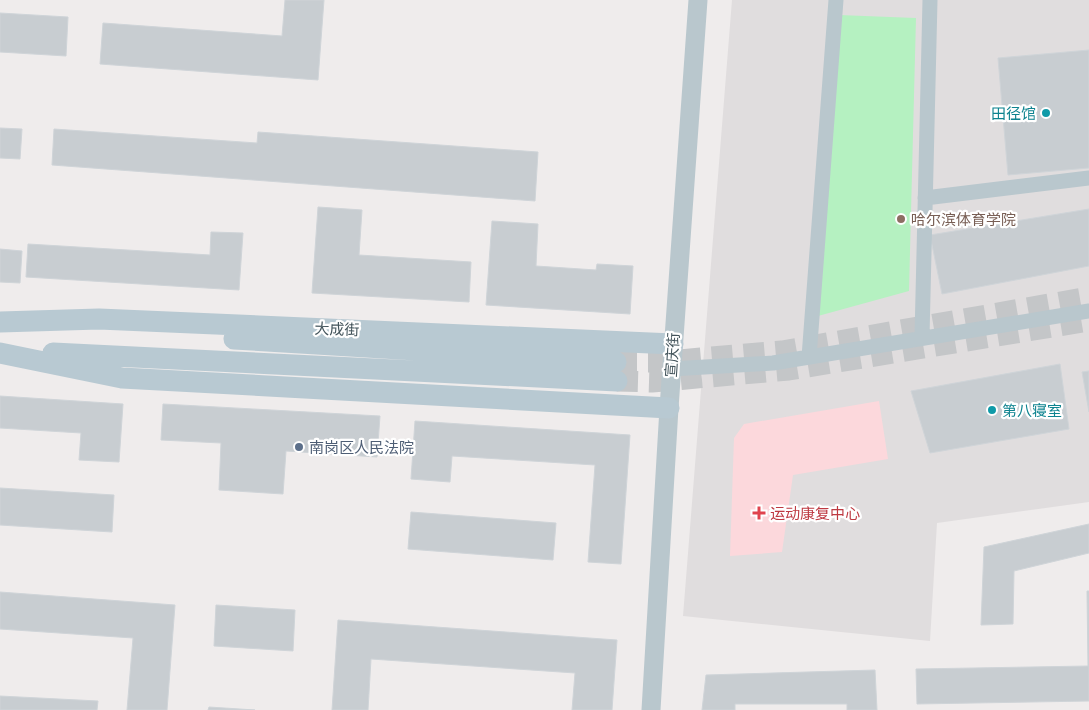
<svg xmlns="http://www.w3.org/2000/svg" width="1089" height="710" font-family="'Archivo Narrow','Noto Sans SC',sans-serif">
<style>
.education{fill:#e0ddde}
.medical{fill:#fcd8dc}
.green{fill:#b5f1c1}
.building{fill:#c8cdd1;stroke:#cfd4d8}
.lines{fill:none;stroke-linecap:round;stroke-linejoin:round}
.secondary-tunnel{stroke:#c4c6c8;stroke-width:21;stroke-dasharray:21 11;stroke-linecap:butt}
.minor{stroke:#b9c7cd;stroke-width:15}
.tertiary{stroke:#b9c7cd;stroke-width:19}
.secondary{stroke:#b8c9d2;stroke-width:21}
.culture-dot{fill:#0f9aa8;stroke:#fff;stroke-width:2}
.education-dot{fill:#8d6e63;stroke:#fff;stroke-width:2}
.service-dot{fill:#5c6f8a;stroke:#fff;stroke-width:2}
.health-dot{fill:#e0444e;stroke:#fff;stroke-width:2}
.labels{text-anchor:middle;dominant-baseline:central;stroke-width:4.5;stroke-linejoin:round;paint-order:stroke}
.culture-label{font-size:15px;fill:#0d838f;stroke:#fff;text-anchor:end}
.education-label{font-size:15px;fill:#785e54;stroke:#fff;text-anchor:start}
.street-label{font-size:15px;fill:#43545b;stroke:#fff}
.service-label{font-size:15px;fill:#4e5e75;stroke:#fff;text-anchor:start}
.health-label{font-size:15px;fill:#be3a42;stroke:#fff;text-anchor:start}
</style>
<rect width="100%" height="100%" fill="#efecec"/>
<!-- education -->
<path class="education" d="M 732,0 L 1089,0 L 1089,502 L 937,523 L 930,641 L 683,616 Z"/>
<!-- medical -->
<path class="medical" d="M 879,401 L 888,459 L 793,475 L 782,552 L 730,556 L 734,438 L 744,424 Z"/>
<!-- green -->
<path class="green" d="M 839,15 L 916,18 L 909,291 L 818,316 Z"/>
<!-- building -->
<path class="building" d="M 285,0 L 324,0 L 318,80 L 100,64 L 103,23 L 282,36 Z
M 0,13 L 68,17 L 66,56 L 0,52 Z
M 1089,50 L 1089,168 L 1008,175 L 998,58 Z
M 0,128 L 22,129 L 20,159 L 0,158 Z
M 54,129 L 257,143 L 258,132 L 538,152 L 535,201 L 52,165 Z
M 318,207 L 362,210 L 359,255 L 471,262 L 469,302 L 312,293 Z
M 1089,209 L 1089,266 L 942,294 L 930,235 Z
M 492,221 L 538,224 L 536,266 L 596,270 L 597,264 L 633,266 L 630,314 L 486,305 Z
M 211,232 L 243,233 L 239,290 L 26,277 L 28,244 L 210,255 Z
M 0,249 L 22,251 L 20,283 L 0,282 Z
M 1060,364 L 1069,429 L 930,453 L 911,391 Z
M 1089,371 L 1089,412 L 1082,372 Z
M 0,396 L 123,404 L 119,462 L 79,460 L 81,433 L 0,428 Z
M 163,404 L 380,416 L 377,457 L 286,451 L 283,494 L 219,490 L 221,443 L 161,440 Z
M 415,421 L 630,435 L 621,564 L 588,562 L 595,465 L 452,456 L 450,482 L 411,479 Z
M 0,488 L 114,495 L 112,532 L 0,525 Z
M 411,512 L 556,523 L 553,560 L 408,549 Z
M 1089,524 L 1089,553 L 1014,571 L 1013,624 L 981,625 L 984,547 Z
M 1087,591 L 1089,591 L 1089,701 L 917,704 L 916,669 L 1088,666 Z
M 0,592 L 175,605 L 167,710 L 127,710 L 133,638 L 0,629 Z
M 216,605 L 295,610 L 293,651 L 214,646 Z
M 338,620 L 617,640 L 612,710 L 572,710 L 575,673 L 371,659 L 368,710 L 332,710 Z
M 875,670 L 877,710 L 847,710 L 847,704 L 735,704 L 735,710 L 702,710 L 706,675 Z
M 0,696 L 98,701 L 97,710 L 0,710 Z
M 209,707 L 255,710 L 208,710 Z"/>
<g class="lines">
<!-- secondary-tunnel -->
<path class="secondary-tunnel" d="M 616,362 L 655,362 L 782,351 L 1089,297
M 617,381 L 652,382 L 789,370 L 1089,321"/>
<!-- minor -->
<path class="minor" d="M 925,198 L 1089,178
M 922,337 L 930,0
M 809,357 L 836,0
M 671,369 L 773,363 L 1089,311"/>
<!-- tertiary -->
<path class="tertiary" d="M 651,710 L 669,408 L 698,0"/>
<!-- secondary -->
<path class="secondary" d="M 0,322 L 99,319 L 673,344
M 234,339 L 616,362
M 0,353 L 122,378 L 669,408
M 53,353 L 617,381"/>
</g>
<!-- markers -->
<g class="culture-dot">
<circle cx="1046" cy="113" r="5"/>
<circle cx="992" cy="410" r="5"/>
</g>
<circle class="education-dot" cx="901" cy="219" r="5"/>
<circle class="service-dot" cx="299" cy="447" r="5"/>
<path class="health-dot" d="M756.5 505.5h5v5h5v5h-5v5h-5v-5h-5v-5h5z"/>
<g class="labels">
<!-- culture labels -->
<g class="culture-label">
<text x="1036" y="113">田径馆</text>
<text x="1002" y="410" text-anchor="start">第八寝室</text>
</g>
<!-- education labels -->
<g class="education-label">
<text x="911" y="219">哈尔滨体育学院</text>
</g>
<!-- street labels -->
<g class="street-label">
<text transform="translate(337 329) rotate(2)">大成街</text>
<text transform="translate(672 355) rotate(-86)">宣庆街</text>
</g>
<!-- service labels -->
<g class="service-label">
<text x="309" y="447">南岗区人民法院</text>
</g>
<!-- health labels -->
<g class="health-label">
<text x="770" y="513">运动康复中心</text>
</g>
</g>
</svg>
